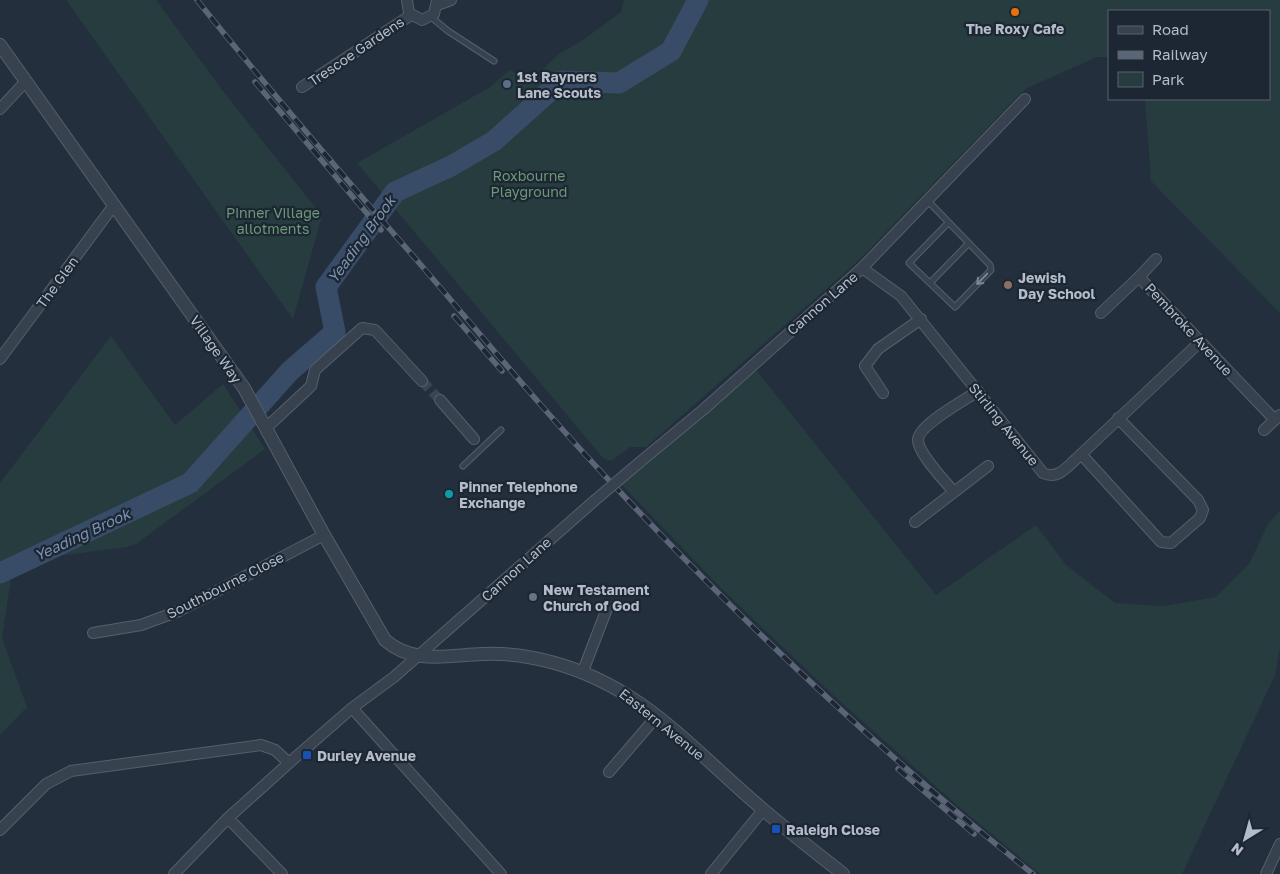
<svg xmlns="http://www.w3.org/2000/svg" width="1280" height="874" font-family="'Golos Text',sans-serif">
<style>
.green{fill:#263c3f}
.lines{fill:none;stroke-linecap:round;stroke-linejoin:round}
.river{stroke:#394c67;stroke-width:21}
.minor-tunnel{stroke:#3a4453;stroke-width:10;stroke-dasharray:10 5;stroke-linecap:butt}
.service-casing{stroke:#565f6c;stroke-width:7}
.minor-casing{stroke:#565f6c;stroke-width:12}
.tertiary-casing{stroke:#565f6c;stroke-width:14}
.service{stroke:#38414e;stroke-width:5}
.minor{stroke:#38414e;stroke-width:10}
.tertiary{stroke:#38414e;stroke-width:12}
.rail-casing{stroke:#5a6575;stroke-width:5.5}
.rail{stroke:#1d2633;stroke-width:4;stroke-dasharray:11;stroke-linecap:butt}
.minor-bridge-casing{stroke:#565f6c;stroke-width:12;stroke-linecap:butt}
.minor-bridge{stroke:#38414e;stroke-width:10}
.oneway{stroke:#7c8592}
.food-dot{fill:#e8710a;stroke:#1d2633;stroke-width:2}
.service-dot{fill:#5c6f8a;stroke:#1d2633;stroke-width:2}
.education-dot{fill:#8d6e63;stroke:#1d2633;stroke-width:2}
.culture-dot{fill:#0f9aa8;stroke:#1d2633;stroke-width:2}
.worship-dot{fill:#6b7280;stroke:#1d2633;stroke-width:2}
.transit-dot{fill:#1a4fb4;stroke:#1d2633;stroke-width:2}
.labels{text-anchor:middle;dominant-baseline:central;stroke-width:4.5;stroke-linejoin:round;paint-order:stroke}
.poi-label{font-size:14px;font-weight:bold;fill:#b4bcc9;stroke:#1d2633;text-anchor:start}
.street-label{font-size:14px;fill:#b4bcc9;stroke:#1d2633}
.park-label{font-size:14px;fill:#6b9a76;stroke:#1d2633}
.water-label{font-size:15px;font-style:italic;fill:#7c92b1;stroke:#1d2633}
</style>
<rect width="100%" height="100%" fill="#242f3e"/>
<!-- green -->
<path class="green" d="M 66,0 L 156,0 L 223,91 L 322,216 L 293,319 Z
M 624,0 L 1280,0 L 1280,313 L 1151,181 L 1145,99 L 1269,99 L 1269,11 L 1109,11 L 1109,57 L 1097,57 L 1025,89 L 858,261 L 646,447 L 630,447 L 611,461 L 603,458 L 357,163 L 490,87 L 510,70 L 530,81 L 559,54 L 583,40 L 621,12 Z
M 111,336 L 175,425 L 223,384 L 265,449 L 136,544 L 127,547 L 58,556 L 11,578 L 2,638 L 27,707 L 0,735 L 0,483 Z
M 756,370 L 936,595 L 1036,525 L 1066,565 L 1115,603 L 1163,606 L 1216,597 L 1249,564 L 1268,524 L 1280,511 L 1280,648 L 1275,675 L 1182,874 L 1040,874 L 959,807 L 834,696 L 722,589 L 621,484 Z"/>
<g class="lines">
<!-- river -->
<path class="river" d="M 0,573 L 190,483 L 290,371 L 335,332 L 326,287 L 395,192 L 451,166 L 494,141 L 561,81 L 619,83 L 671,51 L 698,0"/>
<!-- minor-tunnel -->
<path class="minor-tunnel" d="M 422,381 L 440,400"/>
<!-- service casing -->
<g class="service-casing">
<path id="service" d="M 431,17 L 448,31 L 494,61
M 928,201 L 990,265 L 991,270 L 955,307 L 909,263 L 948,223
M 930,283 L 969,243
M 463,466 L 501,430"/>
</g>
<!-- minor casing -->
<g class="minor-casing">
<path id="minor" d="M 407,0 L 409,13 L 422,20 L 434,14 L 437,0
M 437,5 L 451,0
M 302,87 L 411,15
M 0,109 L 26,81
M 862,268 L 901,296 L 1043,473 C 1057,480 1066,468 1076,459 L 1200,342
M 1139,277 L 1156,259
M 1101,313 L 1139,277 L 1275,420
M 0,359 L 114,205
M 883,393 L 865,366 L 878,349 L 921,319
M 440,400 L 474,439
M 266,428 L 311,386 L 315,370 L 362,328 L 375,330 L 422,381
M 1264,430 L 1280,415
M 1081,454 L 1161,542 L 1171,543 L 1200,518 L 1203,510 L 1198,500 L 1118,418
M 640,462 L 704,409 L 862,268 L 1025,99
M 953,491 C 944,480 918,453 918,440 C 918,425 965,400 978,391
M 915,522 L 988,466
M 93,633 L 141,625 L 179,611 L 324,535
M 583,671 L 608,606
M 352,708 L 501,874
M 609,772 L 657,716
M 228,818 L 282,874
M 0,830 L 46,784 L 71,771 L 261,745 L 275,750 L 289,763
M 174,874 L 228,818 L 289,763 L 352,708 L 394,677 L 594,501
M 711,874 L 763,810
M 1266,874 L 1280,844"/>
</g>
<!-- tertiary casing -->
<g class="tertiary-casing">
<path id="tertiary" d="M 0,45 L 244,388 L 324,535 L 385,640 C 413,665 449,655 483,654 C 505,653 529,656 551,662 C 634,684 681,737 743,792 C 775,821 809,847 843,874"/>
</g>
<!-- service -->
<use href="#service" class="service"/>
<!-- minor -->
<use href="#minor" class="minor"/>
<!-- tertiary -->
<use href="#tertiary" class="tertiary"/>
<!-- rail casing -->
<g class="rail-casing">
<path id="rail" d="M 197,0 C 269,90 345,178 421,265 C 487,342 552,421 622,494 C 750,630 887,758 1033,874
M 255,82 L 381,230
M 454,316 L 502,371
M 898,769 L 974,834"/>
</g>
<!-- rail -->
<use href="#rail" class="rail"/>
<!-- minor-bridge casing -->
<g class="minor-bridge-casing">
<path id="minor-bridge" d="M 594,501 L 640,462"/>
</g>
<!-- minor-bridge -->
<use href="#minor-bridge" class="minor-bridge"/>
</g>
<!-- one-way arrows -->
<defs><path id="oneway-shaft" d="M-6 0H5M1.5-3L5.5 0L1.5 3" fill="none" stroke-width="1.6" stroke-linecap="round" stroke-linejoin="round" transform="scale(1.25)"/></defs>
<use class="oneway" href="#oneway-shaft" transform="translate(982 279) rotate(134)"/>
<!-- markers -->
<circle class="food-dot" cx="1015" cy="12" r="5"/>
<circle class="service-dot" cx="507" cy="84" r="5"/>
<circle class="education-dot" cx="1008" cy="285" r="5"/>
<circle class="culture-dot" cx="449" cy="494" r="5"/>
<circle class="worship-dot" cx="533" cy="597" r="5"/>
<g class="transit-dot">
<rect x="302" y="750" width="10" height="10" rx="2.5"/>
<rect x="771" y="824" width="10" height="10" rx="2.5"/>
</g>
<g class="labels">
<!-- poi labels -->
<g class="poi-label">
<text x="1015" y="28" text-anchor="middle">The Roxy Cafe</text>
<text x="517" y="76">1st Rayners<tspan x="517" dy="16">Lane Scouts</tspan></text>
<text x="1018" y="277">Jewish<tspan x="1018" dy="16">Day School</tspan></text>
<text x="459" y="486">Pinner Telephone<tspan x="459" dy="16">Exchange</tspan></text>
<text x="543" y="589">New Testament<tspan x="543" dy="16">Church of God</tspan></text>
<text x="317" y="755">Durley Avenue</text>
<text x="786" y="829">Raleigh Close</text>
</g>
<!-- street labels -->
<g class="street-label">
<text transform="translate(356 51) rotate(-34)">Trescoe Gardens</text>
<text transform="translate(57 282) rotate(-54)">The Glen</text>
<text transform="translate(822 303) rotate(-41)">Cannon Lane</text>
<text transform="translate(1189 329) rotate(47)">Pembroke Avenue</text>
<text transform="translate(216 349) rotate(55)">Village Way</text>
<text transform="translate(1004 424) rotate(51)">Stirling Avenue</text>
<text transform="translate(516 569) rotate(-42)">Cannon Lane</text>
<text transform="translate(225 585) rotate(-27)">Southbourne Close</text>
<text transform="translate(662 724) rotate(39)">Eastern Avenue</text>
</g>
<!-- park labels -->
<g class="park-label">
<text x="529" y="175">Roxbourne<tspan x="529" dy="16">Playground</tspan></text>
<text x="273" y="212">Pinner Village<tspan x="273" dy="16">allotments</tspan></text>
</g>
<!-- water labels -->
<g class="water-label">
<text transform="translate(361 239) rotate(-54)">Yeading Brook</text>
<text transform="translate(82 534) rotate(-25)">Yeading Brook</text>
</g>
</g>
<!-- legend -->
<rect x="1108" y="10" width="162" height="90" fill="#1d2633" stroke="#59626f"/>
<rect x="1118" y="26" width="25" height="8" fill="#38414e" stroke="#59626f"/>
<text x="1152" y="35" font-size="15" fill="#b4bcc9">Road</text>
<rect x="1118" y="51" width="25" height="8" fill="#5a6575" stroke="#59626f"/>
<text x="1152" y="60" font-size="15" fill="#b4bcc9">Railway</text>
<rect x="1118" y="72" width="25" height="15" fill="#263c3f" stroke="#59626f"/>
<text x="1152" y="85" font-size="15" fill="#b4bcc9">Park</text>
<!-- north arrow -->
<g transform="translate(1245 839) rotate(217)" stroke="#1d2633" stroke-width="4" paint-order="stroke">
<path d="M0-4L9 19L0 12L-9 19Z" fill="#b4bcc9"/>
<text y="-8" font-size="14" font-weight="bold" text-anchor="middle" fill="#b4bcc9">N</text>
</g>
</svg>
